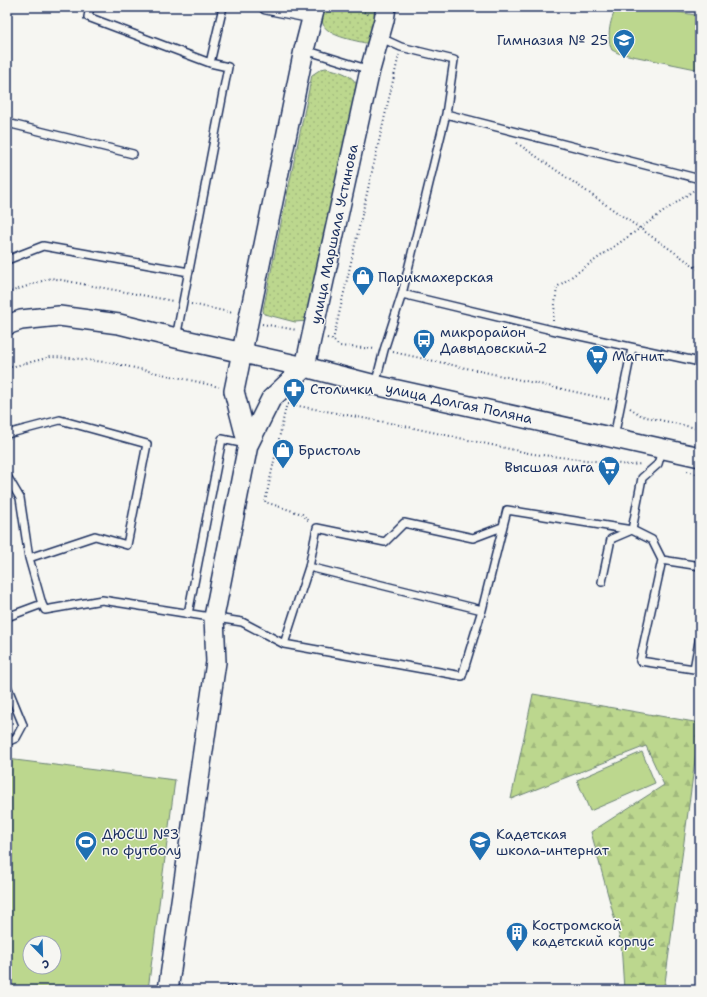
<svg xmlns="http://www.w3.org/2000/svg" width="707" height="997" font-family="'Shantell Sans',sans-serif">
<style>
.green{fill:url(#green-dots);stroke:#6c8376}
.forest{fill:url(#forest-firs);stroke:#6c8376}
.pitch{fill:#bcd78e;stroke:#6c8376;fill-rule:evenodd}
.lines{fill:none;stroke-linecap:round;stroke-linejoin:round}
.lane-casing{stroke:#1b2f5e;stroke-width:10}
.street-casing{stroke:#1b2f5e;stroke-width:16}
.secondary-casing{stroke:#1b2f5e;stroke-width:22}
.path{stroke:#1b2f5e;stroke-width:2;stroke-dasharray:1 3;stroke-linecap:butt}
.lane{stroke:#f6f6f2;stroke-width:7}
.street{stroke:#f6f6f2;stroke-width:13}
.secondary{stroke:#f6f6f2;stroke-width:19}
.labels{text-anchor:middle;dominant-baseline:central;stroke-width:3;stroke-linejoin:round;paint-order:stroke}
.poi-label{font-size:14px;fill:#1b2f5e;stroke:#f6f6f2;text-anchor:start}
.street-label{font-size:14px;fill:#1b2f5e;stroke:#f6f6f2}
</style>
<defs>
<pattern id="green-dots" width="8" height="8" patternUnits="userSpaceOnUse"><rect width="8" height="8" fill="#bcd78e"/><path d="M2 2h.1M6 6h.1" fill="none" stroke="#a1b97d" stroke-width="1.8" stroke-linecap="round"/></pattern>
<pattern id="forest-firs" width="22" height="20" patternUnits="userSpaceOnUse"><rect width="22" height="20" fill="#bcd78e"/><path d="M5 1l3.5 6h-7zM16 11l3.5 6h-7z" fill="#a1b97d"/></pattern>
</defs>
<rect width="100%" height="100%" fill="#f6f6f2"/>
<filter id="ink" filterUnits="userSpaceOnUse"><feTurbulence type="fractalNoise" baseFrequency=".025" numOctaves="2"/><feDisplacementMap in="SourceGraphic" scale="8" xChannelSelector="R" yChannelSelector="G"/><feConvolveMatrix kernelMatrix="1 2 1 2 8 2 1 2 1" color-interpolation-filters="sRGB"/></filter>
<g filter="url(#ink)">
<!-- green -->
<path class="green" d="M 325,7 L 377,7 L 369,44 C 356,40 322,37 322,19 C 322,15 324,11 325,7 Z
M 326,68 C 339,71 353,74 358,87 L 307,321 L 295,322 L 264,314 L 263,310 L 312,75 L 321,69 Z"/>
<!-- forest -->
<path class="forest" d="M 533,694 L 700,723 L 664,990 L 624,990 L 621,943 L 591,832 L 664,785 L 646,746 L 511,799 Z"/>
<!-- pitch -->
<path class="pitch" d="M 618,7 L 653,7 L 700,16 L 700,67 L 696,69 L 618,53 L 612,50 C 606,39 610,16 618,7 Z
M 642,752 L 655,783 L 590,811 L 577,780 Z
M 7,759 L 175,780 L 148,990 L 7,990 ZM 30,943 L 54,943 L 54,967 L 30,967 Z"/>
<g class="lines">
<!-- lane casing -->
<g class="lane-casing">
<path id="lane" d="M 90,7 L 88,17 L 210,63 L 228,67 L 176,338
M 379,37 L 401,47 L 454,60 L 446,114
M 305,50 L 370,70
M 210,63 L 223,7
M 7,123 L 133,154
M 7,260 L 43,246 L 189,272
M 402,294 L 552,330 L 700,362
M 375,385 L 384,350 L 402,294 L 446,114 L 700,179
M 7,434 L 60,420 L 147,444 L 127,545 L 95,536 L 29,558
M 614,437 L 632,348
M 662,450 L 658,464 L 642,478 L 632,530 L 652,540 L 662,560 L 700,566
M 7,476 L 20,498 L 29,558 L 42,604 L 45,610 L 102,600 L 242,622 L 284,644
M 662,560 L 640,661 L 694,669 L 700,636
M 309,567 L 482,610 L 507,510 L 632,530
M 602,582 L 611,539 L 632,530
M 482,610 L 462,676 L 284,644 L 309,567 L 317,528 L 385,542 L 404,523 L 473,538 L 502,527
M 188,614 L 222,439 L 246,444
M 7,617 L 42,604
M 7,686 L 23,725 L 16,738 L 7,742
M 231,990 L 231,989"/>
</g>
<!-- street casing -->
<g class="street-casing">
<path id="street" d="M 266,7 L 312,16"/>
</g>
<!-- secondary casing -->
<g class="secondary-casing">
<path id="secondary" d="M 7,325 L 21,320 L 59,316 L 119,324 L 176,338 L 305,367 L 375,385 L 700,457
M 248,445 L 234,391 L 304,50 L 315,7
M 168,990 L 216,662 L 214,617 L 248,445 L 271,399 L 305,367 L 370,70 L 384,20 L 386,7"/>
</g>
<!-- path -->
<path class="path" d="M 353,7 L 370,15
M 517,143 L 700,270
M 7,293 L 51,278 L 173,301
M 191,304 L 234,313
M 553,321 L 557,287 L 697,188
M 262,324 L 297,330
M 327,338 L 333,340 L 339,346 L 375,349
M 333,340 L 399,55
M 393,352 L 612,400
M 7,368 L 51,357 L 72,358 L 112,363 L 194,381 L 219,387
M 288,404 L 395,424 L 533,454 L 630,465 L 642,464
M 286,407 L 265,502 L 302,514 L 310,522
M 630,408 L 642,416 L 700,429
M 687,471 L 700,475"/>
<!-- lane -->
<use href="#lane" class="lane"/>
<!-- street -->
<use href="#street" class="street"/>
<!-- secondary -->
<use href="#secondary" class="secondary"/>
</g>
</g>
<!-- icons -->
<defs>
<g id="school-pin" transform="scale(1.15)"><path d="M0 17L-7.5 6A9.5 9.5 0 1 1 7.5 6Z" fill="#1f6fb2" stroke="#f6f6f2"/><path d="M0-5L7-2L0 1L-7-2ZM-4 1L0 2.5L4 1V4Q0 6-4 4Z" fill="#fff"/></g>
<g id="shop-pin" transform="scale(1.15)"><path d="M0 17L-7.5 6A9.5 9.5 0 1 1 7.5 6Z" fill="#1f6fb2" stroke="#f6f6f2"/><path d="M-5-2.5h2.3a2.7 3.5 0 0 1 5.4 0H5L5.5 6h-11ZM-1.5-2.5h3a1.5 2.3 0 0 0-3 0Z" fill="#fff"/></g>
<g id="bus-pin" transform="scale(1.15)"><path d="M0 17L-7.5 6A9.5 9.5 0 1 1 7.5 6Z" fill="#1f6fb2" stroke="#f6f6f2"/><path d="M-5-6H5V4H4V6H2V4H-2V6H-4V4H-5ZM-3.5-4V0h7V-4ZM-3.5 1.2v1.5H-2V1.2ZM2 1.2v1.5H3.5V1.2Z" fill="#fff"/></g>
<g id="supermarket-pin" transform="scale(1.15)"><path d="M0 17L-7.5 6A9.5 9.5 0 1 1 7.5 6Z" fill="#1f6fb2" stroke="#f6f6f2"/><path d="M-6-5.5h2.5l.6 2H6L4.5 2H-2.5L-4.4-4H-6ZM-1.5 3.2a1.3 1.3 0 1 0 .1 0ZM3 3.2a1.3 1.3 0 1 0 .1 0Z" fill="#fff"/></g>
<g id="pharmacy-pin" transform="scale(1.15)"><path d="M0 17L-7.5 6A9.5 9.5 0 1 1 7.5 6Z" fill="#1f6fb2" stroke="#f6f6f2"/><path d="M-2-6h4v4h4v4h-4v4h-4v-4h-4v-4h4Z" fill="#fff"/></g>
<g id="stadium-pin" transform="scale(1.15)"><path d="M0 17L-7.5 6A9.5 9.5 0 1 1 7.5 6Z" fill="#1f6fb2" stroke="#f6f6f2"/><path d="M0-5a6.5 5 0 1 0 0 10a6.5 5 0 1 0 0-10ZM-3.5-1.8h7v3.6h-7Z" fill="#fff"/></g>
<g id="building-pin" transform="scale(1.15)"><path d="M0 17L-7.5 6A9.5 9.5 0 1 1 7.5 6Z" fill="#1f6fb2" stroke="#f6f6f2"/><path d="M-4-6H4V6H1V3H-1V6H-4ZM-2.5-4.3h1.7v1.8h-1.7ZM.8-4.3h1.7v1.8H.8ZM-2.5-1h1.7V.8h-1.7ZM.8-1h1.7V.8H.8Z" fill="#fff"/></g>
</defs>
<g fill-rule="evenodd">
<use href="#school-pin" x="624" y="40"/>
<use href="#shop-pin" x="363" y="277"/>
<use href="#bus-pin" x="424" y="340"/>
<use href="#supermarket-pin" x="597" y="356"/>
<use href="#pharmacy-pin" x="294" y="389"/>
<use href="#shop-pin" x="283" y="450"/>
<use href="#supermarket-pin" x="609" y="467"/>
<use href="#stadium-pin" x="86" y="842"/>
<use href="#school-pin" x="480" y="842"/>
<use href="#building-pin" x="517" y="933"/>
</g>
<g class="labels">
<!-- poi labels -->
<g class="poi-label">
<text x="608" y="40" text-anchor="end">Гимназия № 25</text>
<text x="378" y="277">Парикмахерская</text>
<text x="440" y="332">микрорайон<tspan x="440" dy="16">Давыдовский-2</tspan></text>
<text x="612" y="356">Магнит</text>
<text x="310" y="389">Столички</text>
<text x="298" y="450">Бристоль</text>
<text x="594" y="467" text-anchor="end">Высшая лига</text>
<text x="102" y="834">ДЮСШ №3<tspan x="102" dy="16">по футболу</tspan></text>
<text x="496" y="834">Кадетская<tspan x="496" dy="16">школа-интернат</tspan></text>
<text x="532" y="925">Костромской<tspan x="532" dy="16">кадетский корпус</tspan></text>
</g>
<!-- street labels -->
<g class="street-label">
<text transform="translate(334 234) rotate(-78)">улица Маршала Устинова</text>
<text transform="translate(459 403) rotate(12)">улица Долгая Поляна</text>
</g>
</g>
<!-- margin -->
<rect width="707" height="997" fill="none" stroke="#f6f6f2" stroke-width="24"/>
<rect x="12" y="12" width="683" height="973" fill="none" stroke="#1b2f5e" stroke-width="1.5" filter="url(#ink)"/>
<!-- north arrow -->
<g transform="translate(42 955) rotate(157)"><circle r="19" fill="#f6f6f2" stroke="#9ea6b7"/>
<path d="M0-3L7 15L0 10L-7 15Z" fill="#1f6fb2"/>
<text y="-6" font-size="11" font-weight="bold" text-anchor="middle" fill="#1b2f5e">С</text>
</g>
</svg>
